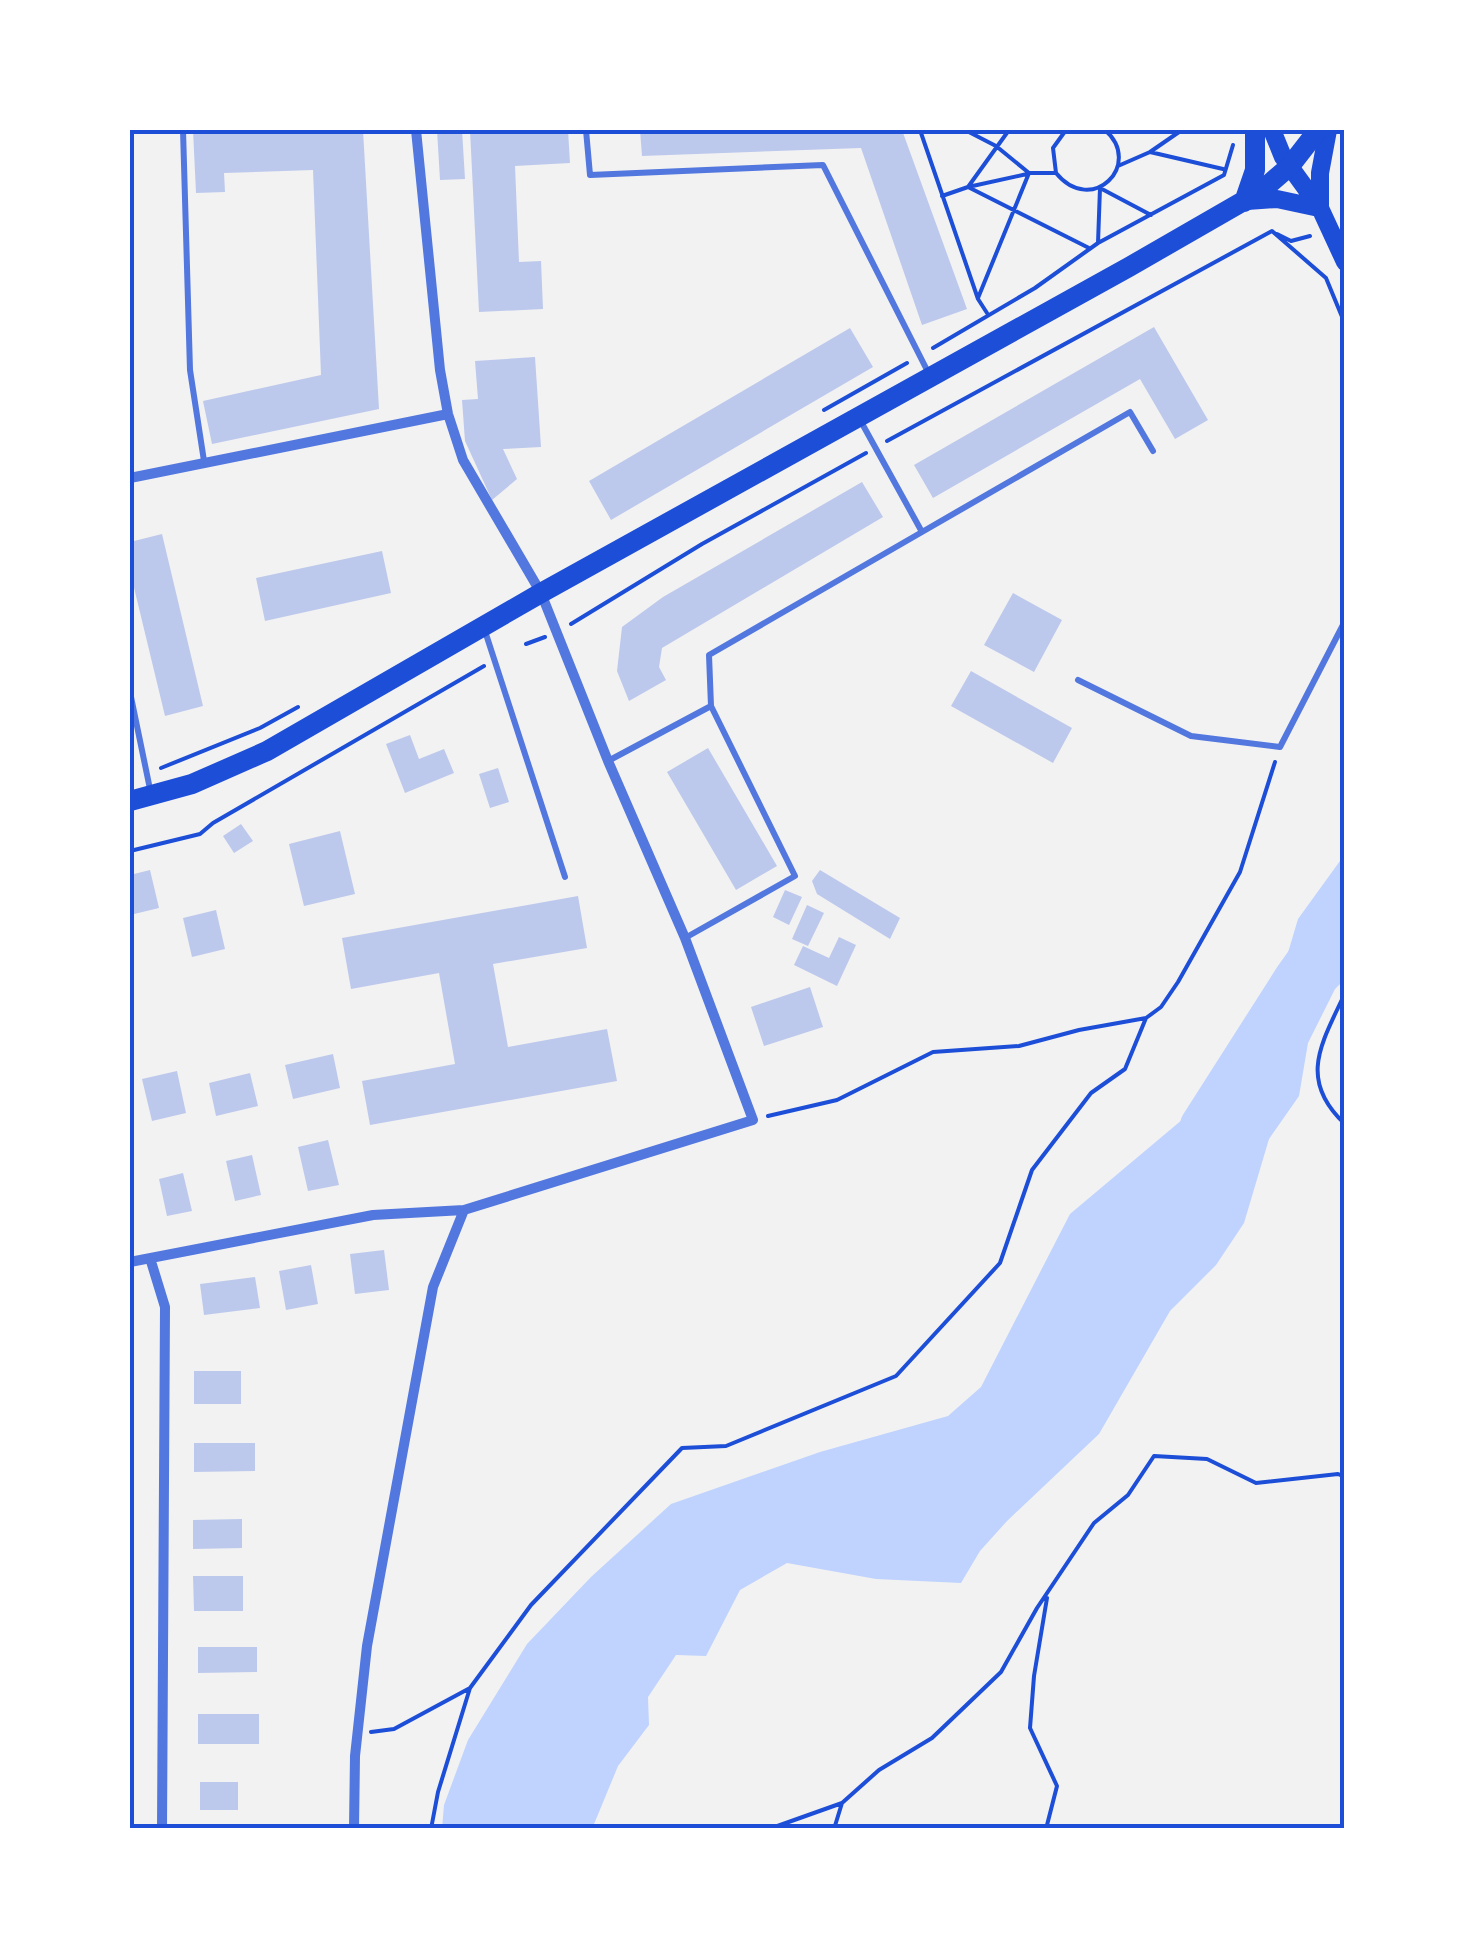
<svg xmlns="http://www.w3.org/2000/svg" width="1475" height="1959" font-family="'Nunito Sans',sans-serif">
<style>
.water{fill:#bfd3fe}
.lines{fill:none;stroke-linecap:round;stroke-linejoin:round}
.river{stroke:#bfd3fe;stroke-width:38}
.building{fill:#bdc9ec}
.path{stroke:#1d4ed8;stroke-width:4}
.service{stroke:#5277de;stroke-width:6}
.minor{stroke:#5277de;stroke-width:10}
.secondary{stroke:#1d4ed8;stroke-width:18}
.primary{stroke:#1d4ed8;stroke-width:20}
.neatline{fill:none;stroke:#1d4ed8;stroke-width:4}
</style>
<rect width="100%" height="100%" fill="#f2f2f2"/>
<!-- water -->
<path class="water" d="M 1345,854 L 1345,979 L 1335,989 L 1308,1043 L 1299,1096 L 1269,1139 L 1244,1223 L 1216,1265 L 1170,1311 L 1099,1434 L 1007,1521 L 980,1551 L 961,1583 L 876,1579 L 787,1563 L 740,1590 L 706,1656 L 676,1655 L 648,1697 L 649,1725 L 618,1766 L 592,1829 L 442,1829 L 444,1805 L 468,1740 L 527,1644 L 591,1577 L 671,1504 L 820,1452 L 948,1416 L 981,1387 L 1070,1214 L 1227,1082 L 1268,1020 L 1298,919 Z"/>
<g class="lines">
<!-- river -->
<path class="river" d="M 1199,1125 L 1294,976 L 1345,905"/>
</g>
<!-- building -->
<path class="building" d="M 193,130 L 363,130 L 379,409 L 212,444 L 203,401 L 321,375 L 313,170 L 224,173 L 225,192 L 196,193 Z
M 437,130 L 462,130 L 465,179 L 440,180 Z
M 470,130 L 568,130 L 570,163 L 515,166 L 519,262 L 541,261 L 543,309 L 479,312 Z
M 640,130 L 902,130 L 967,309 L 922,325 L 861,148 L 642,156 Z
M 1154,327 L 1208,420 L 1175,439 L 1140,379 L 933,498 L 914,465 Z
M 850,328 L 873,367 L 611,520 L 589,481 Z
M 535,357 L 541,447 L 503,449 L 517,479 L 492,500 L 465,441 L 462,400 L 478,399 L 475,361 Z
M 862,482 L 883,517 L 662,648 L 659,667 L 666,680 L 629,701 L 617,671 L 622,627 L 663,597 Z
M 162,534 L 203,706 L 165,716 L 130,571 L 130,542 Z
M 382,551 L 391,593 L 265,621 L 256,578 Z
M 1013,593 L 1062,620 L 1034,672 L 984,645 Z
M 971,671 L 1072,728 L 1053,763 L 951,706 Z
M 410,735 L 419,759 L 444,749 L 454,773 L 405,793 L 386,744 Z
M 708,748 L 777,866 L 736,890 L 667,772 Z
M 498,768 L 509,802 L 490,808 L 479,774 Z
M 241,824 L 253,841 L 234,853 L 223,836 Z
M 340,831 L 355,894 L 304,906 L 289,844 Z
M 150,870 L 159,908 L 130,915 L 130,875 Z
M 820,870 L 900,918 L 890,939 L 817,894 L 812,881 Z
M 785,890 L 802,897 L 789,925 L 773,917 Z
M 578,896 L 587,948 L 493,964 L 508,1047 L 607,1029 L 617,1081 L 370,1125 L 362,1081 L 455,1064 L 439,973 L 351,989 L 342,938 Z
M 807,905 L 824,913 L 808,946 L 792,939 Z
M 216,910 L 225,949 L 192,957 L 183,918 Z
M 839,937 L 856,945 L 837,986 L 794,965 L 803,946 L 829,958 Z
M 810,987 L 823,1027 L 764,1046 L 751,1007 Z
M 333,1054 L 340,1088 L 293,1099 L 285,1065 Z
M 177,1071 L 186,1113 L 152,1121 L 142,1079 Z
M 250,1073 L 258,1106 L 216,1116 L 209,1083 Z
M 328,1140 L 339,1185 L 308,1191 L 298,1147 Z
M 252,1155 L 261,1195 L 235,1201 L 226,1161 Z
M 183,1173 L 192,1211 L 167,1216 L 159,1179 Z
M 384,1250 L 389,1290 L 355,1294 L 350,1254 Z
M 311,1265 L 318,1304 L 286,1310 L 279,1271 Z
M 255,1277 L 260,1308 L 204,1315 L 200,1284 Z
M 194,1371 L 241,1371 L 241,1404 L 194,1404 Z
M 194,1443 L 255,1443 L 255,1471 L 194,1472 Z
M 242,1519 L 242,1548 L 193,1549 L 193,1520 Z
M 193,1576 L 243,1576 L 243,1611 L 194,1611 Z
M 198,1647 L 257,1647 L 257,1672 L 198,1673 Z
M 198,1714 L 259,1714 L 259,1744 L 198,1744 Z
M 200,1782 L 238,1782 L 238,1810 L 200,1810 Z"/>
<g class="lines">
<!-- path -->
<path class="path" d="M 920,130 L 978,299 L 987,313
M 965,130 L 996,146 L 1029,173 L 1056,173
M 1066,130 L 1053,148 L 1056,173 C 1092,217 1144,164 1105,130
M 1166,130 L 1186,130
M 1150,152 L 1223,169
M 1118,166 L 1150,152 L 1179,132
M 968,187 L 1089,248
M 968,187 L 1027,174
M 942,196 L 968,187 L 1009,130
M 1277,234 L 1291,241 L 1310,236
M 1098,243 L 1100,188 L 1151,215
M 978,298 L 1029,173
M 933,348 L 1035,288 L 1098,243 L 1224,175 L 1233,145
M 824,410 L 907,363
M 887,441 L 1272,231 L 1326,278 L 1345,324
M 571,624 L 702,544 L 866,453
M 526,644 L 545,637
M 161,768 L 260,728 L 298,707
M 130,851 L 200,834 L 213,823 L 484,666
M 1345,993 C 1322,1043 1297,1079 1345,1124
M 768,1116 L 837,1100 L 933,1052 L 1019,1046 L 1079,1030 L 1146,1018 L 1161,1007 L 1178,982 L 1240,872 L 1275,762
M 371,1732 L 394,1729 L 470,1688
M 431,1829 L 438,1792 L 470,1688 L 531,1605 L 682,1448 L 726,1446 L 896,1376 L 1000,1263 L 1032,1170 L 1091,1093 L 1125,1069 L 1146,1018
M 769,1829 L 842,1803 L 879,1770 L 932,1738 L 1001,1672 L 1037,1608 L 1094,1523 L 1128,1495 L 1154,1456 L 1207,1459 L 1256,1483 L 1338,1474 L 1345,1477
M 834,1829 L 842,1803
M 1046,1829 L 1057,1786 L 1030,1728 L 1034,1676 L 1047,1598"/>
<!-- service -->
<path class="service" d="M 183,130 L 190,370 L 204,461
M 586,130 L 590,175 L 823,165 L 929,374
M 922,532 L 1130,412 L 1153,451
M 484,628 L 565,877
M 1078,680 L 1191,736 L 1280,747 L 1345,621
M 130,692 L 151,794
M 608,761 L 711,706 L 709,655 L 922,532 L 859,418
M 685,938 L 795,876 L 711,706"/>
<!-- minor -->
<path class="minor" d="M 130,478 L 448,414
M 150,1258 L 165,1307 L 162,1829
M 130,1262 L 373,1215 L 464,1210 L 753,1120 L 685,938 L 608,761 L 541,593 L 463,460 L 448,414 L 440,370 L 416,130
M 354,1829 L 355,1756 L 367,1646 L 433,1287 L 464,1210"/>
<!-- secondary -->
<path class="secondary" d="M 1272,130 L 1283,157 L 1320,208 L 1345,262
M 1247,201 L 1277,199 L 1319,208
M 1320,208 L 1320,173 L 1328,130"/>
<!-- primary -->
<path class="primary" d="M 1244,202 L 1255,170 L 1255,130
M 130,801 L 192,784 L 267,751 L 541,593 L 1129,267 L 1261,191 L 1290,166 L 1318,130"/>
</g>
<!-- border -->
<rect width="1475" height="1959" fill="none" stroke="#ffffff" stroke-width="265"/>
<rect x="132" y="132" width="1210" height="1694" class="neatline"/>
</svg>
